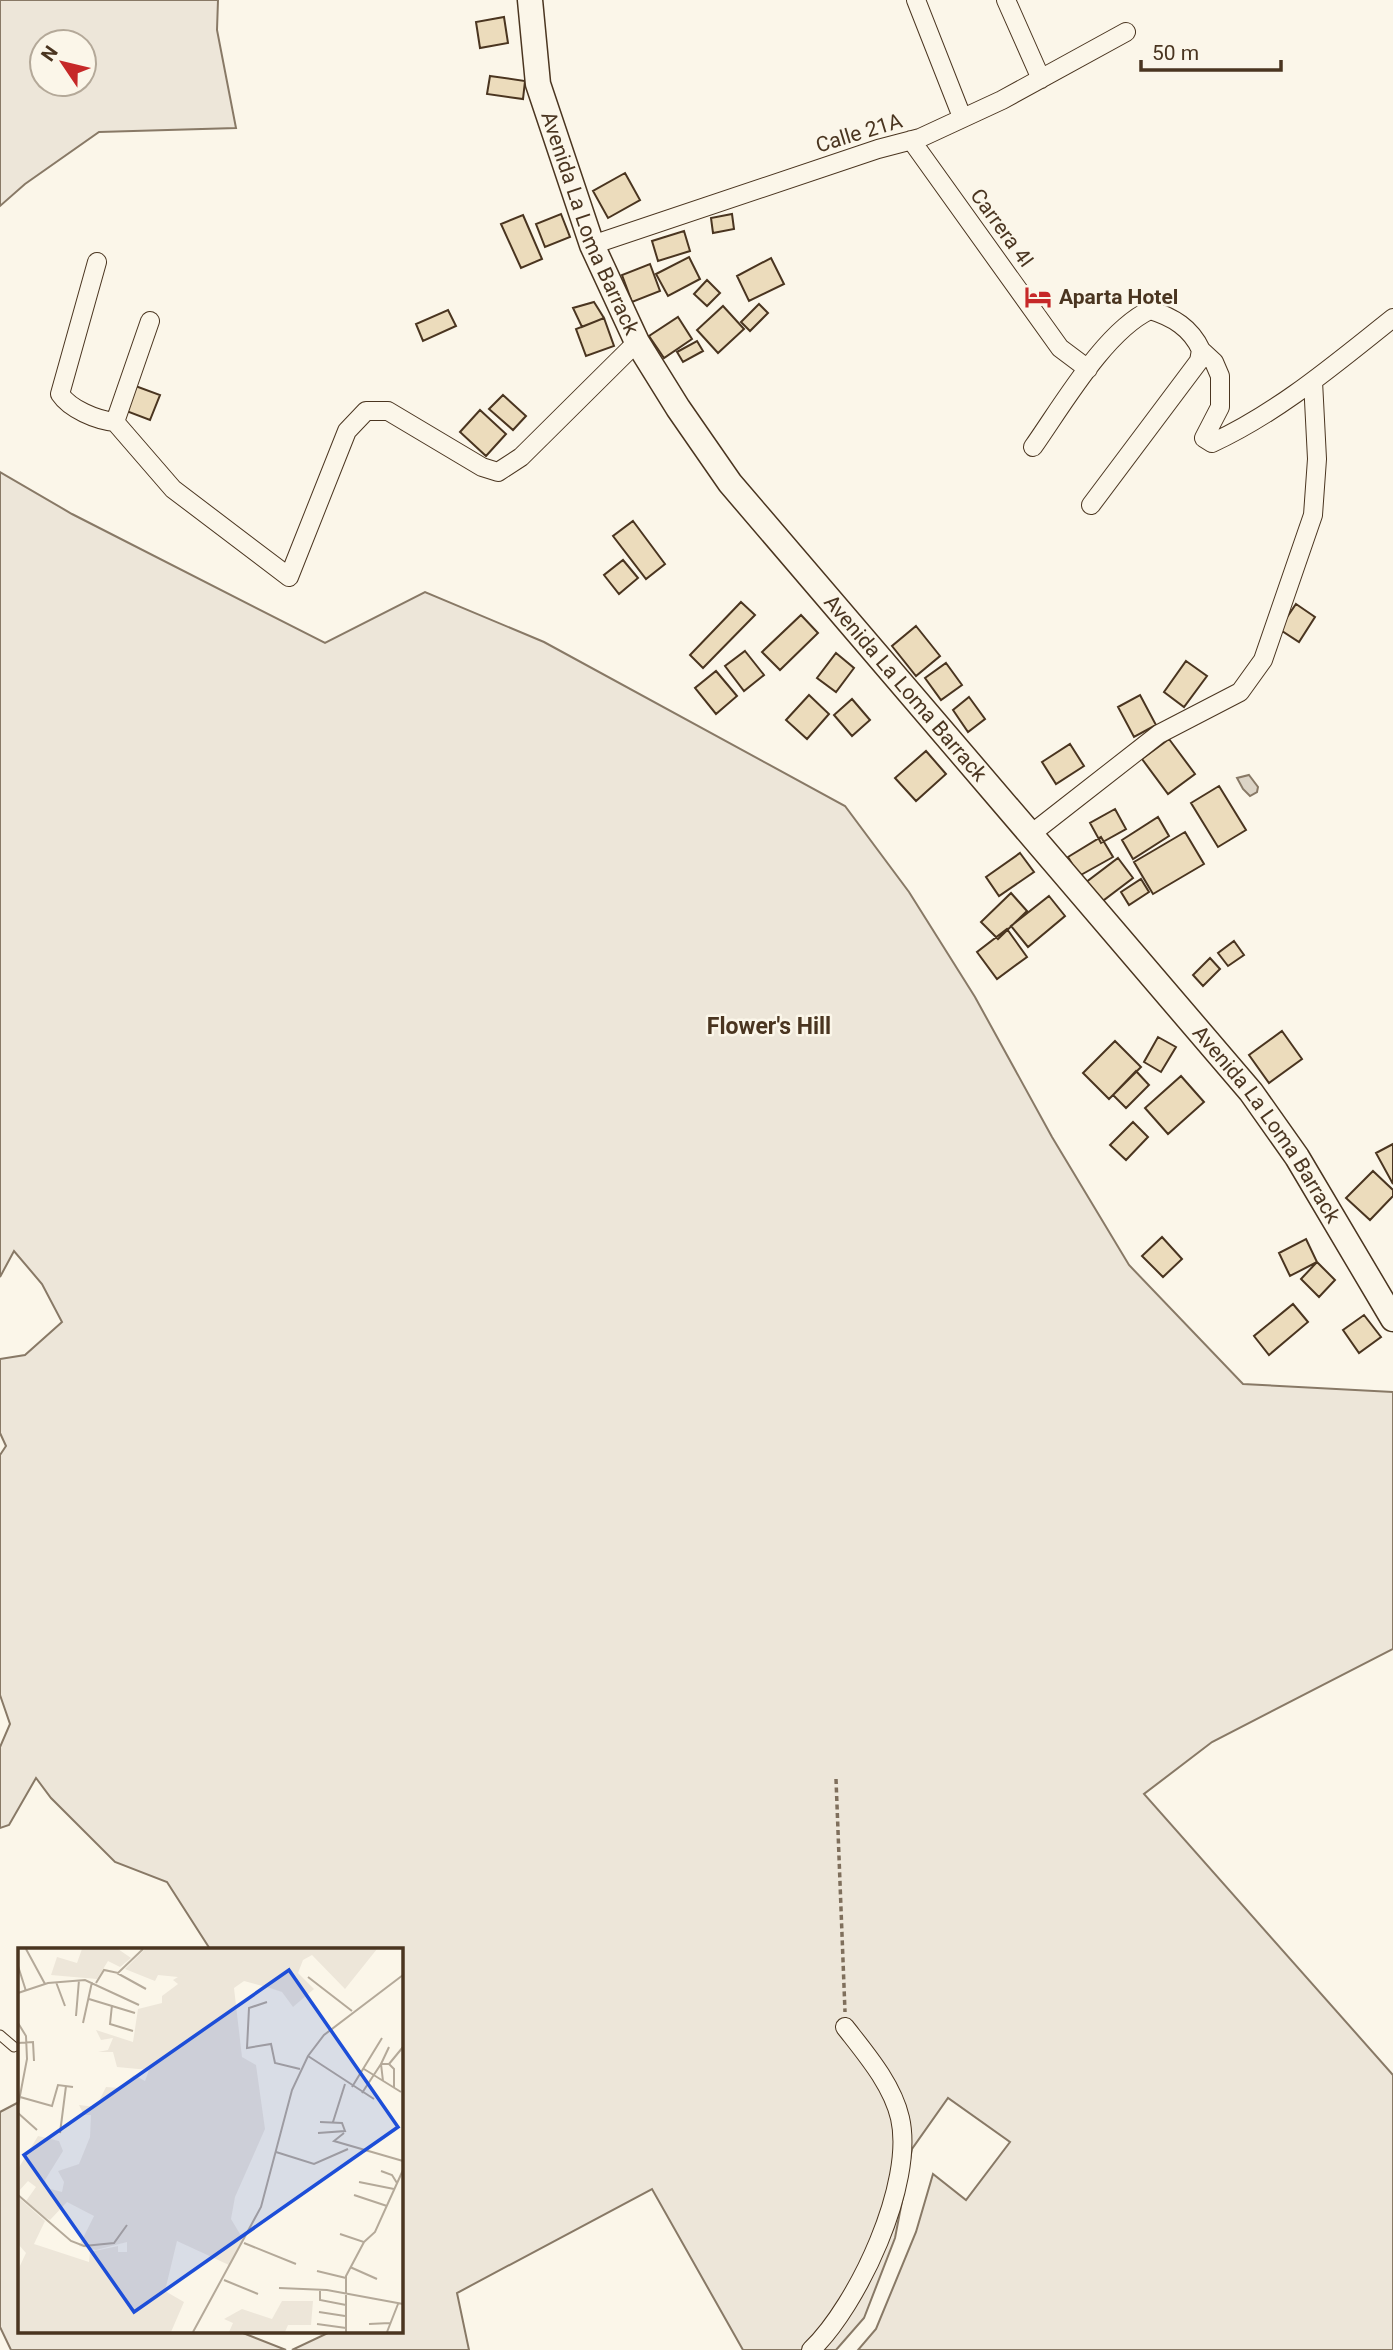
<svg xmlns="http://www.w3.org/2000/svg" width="1393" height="2350" font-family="Roboto,sans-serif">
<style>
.green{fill:#ede6d9;stroke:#887966;stroke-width:2;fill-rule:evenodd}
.water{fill:#dcd4c6;stroke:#887966;stroke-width:2}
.building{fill:#ecdcbc;stroke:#4a3520;stroke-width:2}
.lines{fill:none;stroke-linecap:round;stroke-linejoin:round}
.lane-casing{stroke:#4a3520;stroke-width:11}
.street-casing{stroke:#4a3520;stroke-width:20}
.secondary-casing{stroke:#4a3520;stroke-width:27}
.path{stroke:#7f6f5c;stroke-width:3.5;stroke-dasharray:5 3.5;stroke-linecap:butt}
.lane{stroke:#fbf6e9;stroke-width:9}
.street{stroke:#fbf6e9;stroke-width:18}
.secondary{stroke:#fbf6e9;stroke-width:24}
.labels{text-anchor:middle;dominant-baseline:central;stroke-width:5;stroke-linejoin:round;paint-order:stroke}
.street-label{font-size:21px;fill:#4a3520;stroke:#fbf6e9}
.poi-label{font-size:21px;font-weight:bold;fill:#4a3520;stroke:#fbf6e9;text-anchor:start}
.neighbourhood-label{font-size:23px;font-weight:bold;fill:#4a3520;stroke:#fbf6e9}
.inset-road{fill:none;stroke:#b4a999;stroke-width:2}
.view{fill:#1d4ed8;fill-opacity:0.15;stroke:#1d4ed8;stroke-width:3.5}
.inset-edge{fill:none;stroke:#4a3520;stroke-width:3.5}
</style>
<rect width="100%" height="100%" fill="#fbf6e9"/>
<!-- green -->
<path class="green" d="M 0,0 L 218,0 L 217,30 L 236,128 L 99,132 L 25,184 L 0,206 ZM 42,42 L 84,42 L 84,84 L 42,84 Z
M 0,472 L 72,514 L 325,643 L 425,592 L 544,642 L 845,806 L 909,892 L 975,997 L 1052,1137 L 1129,1265 L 1243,1384 L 1393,1392 L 1393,1649 L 1212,1742 L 1144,1794 L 1393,2075 L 1393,2350 L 858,2350 L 876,2329 L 916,2232 L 933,2174 L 966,2200 L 1010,2142 L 948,2098 L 912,2149 L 895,2238 L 864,2318 L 836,2350 L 743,2350 L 652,2189 L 457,2293 L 469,2350 L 292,2350 L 332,2331 L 401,2331 L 401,1949 L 210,1949 L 167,1882 L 115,1862 L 51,1798 L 36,1778 L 9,1825 L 0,1828 L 0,1747 L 10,1724 L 0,1695 L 0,1455 L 6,1446 L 0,1433 L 0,1359 L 25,1355 L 62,1322 L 42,1284 L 14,1251 L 0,1277 Z
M 19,2102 L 19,2331 L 238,2331 L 286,2350 L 11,2350 L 0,2327 L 0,2112 Z"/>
<!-- water -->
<path class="water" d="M 1249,775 L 1258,787 L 1257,792 L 1250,796 L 1243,789 L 1237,778 Z"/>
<!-- building -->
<path class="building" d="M 504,17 L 508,43 L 480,48 L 476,22 Z
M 490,76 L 525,81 L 523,99 L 487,94 Z
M 625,173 L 640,200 L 608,218 L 593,191 Z
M 561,214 L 570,237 L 545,247 L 536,224 Z
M 732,214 L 734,229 L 713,233 L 711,218 Z
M 523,215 L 542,259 L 521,268 L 501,224 Z
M 684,231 L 690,251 L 658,261 L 652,241 Z
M 689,257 L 700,279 L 668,296 L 656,274 Z
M 771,258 L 784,284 L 749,301 L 737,276 Z
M 650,264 L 660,291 L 632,302 L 622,275 Z
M 707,280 L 720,293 L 707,306 L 694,294 Z
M 594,302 L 604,318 L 582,327 L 573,308 Z
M 759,304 L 768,313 L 750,331 L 741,322 Z
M 723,306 L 744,329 L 718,353 L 697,330 Z
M 448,310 L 456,326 L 423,341 L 416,324 Z
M 678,317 L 692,339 L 664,358 L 649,336 Z
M 604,318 L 614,346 L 586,356 L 576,329 Z
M 697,341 L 703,351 L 683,362 L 677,352 Z
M 130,384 L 160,395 L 150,420 L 121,409 Z
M 503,395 L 526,416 L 513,430 L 489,409 Z
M 480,410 L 506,434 L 486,456 L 460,432 Z
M 633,521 L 665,564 L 646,579 L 613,536 Z
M 623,560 L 638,578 L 619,594 L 604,575 Z
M 741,602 L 755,615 L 703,668 L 690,655 Z
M 1296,604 L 1315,617 L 1299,642 L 1279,629 Z
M 801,615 L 818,633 L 780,670 L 762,652 Z
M 916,626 L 940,656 L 916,676 L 892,646 Z
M 745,651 L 764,675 L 744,691 L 725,666 Z
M 836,653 L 854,668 L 836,692 L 817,678 Z
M 1186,661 L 1207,676 L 1184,707 L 1164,692 Z
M 946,663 L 962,685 L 941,700 L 925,678 Z
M 716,671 L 737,696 L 716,714 L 695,688 Z
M 809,695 L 829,714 L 807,739 L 786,720 Z
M 1140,695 L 1156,725 L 1134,737 L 1118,707 Z
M 969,697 L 985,719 L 968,732 L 953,710 Z
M 852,699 L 870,720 L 852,736 L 834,715 Z
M 1169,739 L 1195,774 L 1168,794 L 1142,759 Z
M 1070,744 L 1084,766 L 1056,784 L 1042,762 Z
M 926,751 L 946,774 L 916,801 L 895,778 Z
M 1219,786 L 1246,830 L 1218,847 L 1191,803 Z
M 1115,809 L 1126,829 L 1101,843 L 1090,823 Z
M 1158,817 L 1169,836 L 1133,859 L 1122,840 Z
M 1185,832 L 1204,864 L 1153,894 L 1134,862 Z
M 1101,837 L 1113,857 L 1079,876 L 1068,857 Z
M 1020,853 L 1034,872 L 999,896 L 986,877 Z
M 1118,858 L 1133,878 L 1100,903 L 1085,883 Z
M 1141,879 L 1149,892 L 1129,905 L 1121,892 Z
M 1011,893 L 1027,911 L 998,939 L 981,922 Z
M 1049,896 L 1065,916 L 1028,947 L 1011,926 Z
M 1007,929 L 1027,957 L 997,979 L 977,952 Z
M 1234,941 L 1244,955 L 1228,966 L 1218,953 Z
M 1210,958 L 1220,969 L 1203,986 L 1193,975 Z
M 1282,1031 L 1302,1059 L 1269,1083 L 1249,1055 Z
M 1158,1037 L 1176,1047 L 1161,1072 L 1144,1062 Z
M 1115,1041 L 1141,1067 L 1109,1099 L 1083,1073 Z
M 1136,1071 L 1149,1085 L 1126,1108 L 1113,1095 Z
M 1181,1076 L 1204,1102 L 1168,1134 L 1145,1108 Z
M 1133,1122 L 1148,1137 L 1126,1160 L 1110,1145 Z
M 1393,1144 L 1393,1184 L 1376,1153 Z
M 1373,1171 L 1393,1190 L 1393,1196 L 1370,1220 L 1346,1198 Z
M 1162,1237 L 1182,1259 L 1163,1277 L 1142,1256 Z
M 1306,1239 L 1317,1262 L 1290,1276 L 1279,1253 Z
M 1317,1262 L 1335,1280 L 1319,1297 L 1301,1279 Z
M 1293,1304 L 1308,1322 L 1269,1355 L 1254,1336 Z
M 1364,1315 L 1381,1337 L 1359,1353 L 1343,1330 Z"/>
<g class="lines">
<!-- lane casing -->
<g class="lane-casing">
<path id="lane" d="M 0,2035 L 14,2047"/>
</g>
<!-- street casing -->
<g class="street-casing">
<path id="street" d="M 916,0 L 962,117
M 1006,0 L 1041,79
M 911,140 L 1060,348 L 1088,369
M 592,245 L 878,149 L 920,138 L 1002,100 L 1126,32
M 97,262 L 60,394 C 70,409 96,420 115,422 L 173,489 L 289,577 L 347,431 L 366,411 L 388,411 L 482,467 L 498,472 L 521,457 L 637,342
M 1201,350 L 1214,362 L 1220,376 L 1220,407 L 1204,438 L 1212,443 C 1279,412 1335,364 1393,318
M 115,422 L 150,321
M 1033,447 C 1062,406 1105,331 1150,310 C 1173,317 1191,328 1201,350 L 1199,361 L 1091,505
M 1031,834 L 1159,734 L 1240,692 L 1263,660 L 1313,515 L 1317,459 L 1313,381
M 811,2350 C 858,2305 915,2183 900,2118 C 892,2084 866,2054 845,2027"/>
</g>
<!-- secondary casing -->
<g class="secondary-casing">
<g id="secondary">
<path id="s1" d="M 530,0 L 538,84 L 592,245 L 637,342 L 678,408 L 730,483 L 1251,1092 L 1297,1157 L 1393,1319"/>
</g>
</g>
<!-- path -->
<path class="path" d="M 836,1779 L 845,2012"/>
<!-- lane -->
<use href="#lane" class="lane"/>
<!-- street -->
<use href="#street" class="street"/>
<!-- secondary -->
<use href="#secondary" class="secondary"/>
</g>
<!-- icons -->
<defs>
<g id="hotel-bare" transform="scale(2.1)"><path d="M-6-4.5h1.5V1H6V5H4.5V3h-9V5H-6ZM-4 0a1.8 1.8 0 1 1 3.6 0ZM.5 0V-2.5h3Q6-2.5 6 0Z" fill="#c62828" stroke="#fbf6e9" stroke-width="2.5" paint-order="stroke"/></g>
</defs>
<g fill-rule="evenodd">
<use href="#hotel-bare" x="1038" y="297"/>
</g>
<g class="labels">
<!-- street labels -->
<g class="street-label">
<text transform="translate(859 133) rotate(-17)">Calle 21A</text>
<text stroke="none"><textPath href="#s1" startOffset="233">Avenida La Loma Barrack</textPath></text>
<text transform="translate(1002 228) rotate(54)">Carrera 4I</text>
<text stroke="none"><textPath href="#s1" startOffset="800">Avenida La Loma Barrack</textPath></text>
<text stroke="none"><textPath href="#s1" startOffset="1367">Avenida La Loma Barrack</textPath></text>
</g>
<!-- poi labels -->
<g class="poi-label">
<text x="1059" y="297">Aparta Hotel</text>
</g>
<!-- neighbourhood labels -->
<g class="neighbourhood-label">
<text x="769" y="1026">Flower's Hill</text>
</g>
</g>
<!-- overview -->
<g transform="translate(18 1948)">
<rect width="385" height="385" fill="#fbf6e9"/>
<path d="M 64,1 L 100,1 L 113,10 L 102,19 L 90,13 L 79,31 L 33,27 L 39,9 L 59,15 ZM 127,1 L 359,1 L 327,41 L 294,7 L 285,12 L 280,25 L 296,41 L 275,59 L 264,44 L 252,40 L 226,33 L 216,40 L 224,109 L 238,117 L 247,181 L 217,249 L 213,271 L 225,291 L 211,317 L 159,293 L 147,343 L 166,354 L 153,384 L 0,384 L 0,322 L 8,305 L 0,296 L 0,249 L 27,273 L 16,296 L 71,314 L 72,304 L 100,298 L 100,304 L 109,304 L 109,294 L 78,302 L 61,298 L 76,268 L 49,254 L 32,272 L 25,268 L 8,253 L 18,239 L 10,233 L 0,244 L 0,221 L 20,188 L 41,193 L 45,203 L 27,232 L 29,240 L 44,244 L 46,234 L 40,223 L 61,216 L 72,189 L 73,167 L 66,167 L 61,157 L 78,159 L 88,139 L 101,140 L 116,127 L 127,133 L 131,122 L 99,119 L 95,104 L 80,104 L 90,102 L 95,90 L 83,92 L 78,82 L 115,94 L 120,61 L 144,55 L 144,48 L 160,36 L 155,32 L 160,29 L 140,27 L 137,33 L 107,21 ZM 264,353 L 295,353 L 293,377 L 270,377 L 267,384 L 211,384 L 215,375 L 206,371 L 224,361 L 254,371 Z" fill="#ede6d9"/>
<path class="inset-road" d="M 8,1 L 27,36M 0,18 L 8,43M 99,25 L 128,41M 290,29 L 334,63M 38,34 L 47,58M 78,35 L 86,22 L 100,25 L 125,1M 0,45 L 30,35 L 67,32 L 121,57M 71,51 L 117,65M 249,54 L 231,60 L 229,100 L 253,96 L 257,115 L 282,121M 94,57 L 92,76 L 115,83M 58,68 L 61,32M 0,75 L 8,88 L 9,111 L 0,158M 65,75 L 74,34M 0,95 L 15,94 L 16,113M 290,108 L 356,151M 371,116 L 376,121 L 376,140M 371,116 L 385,99M 346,121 L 383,144M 365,133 L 363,116 L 371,99M 334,139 L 364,90M 344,145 L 363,116 L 371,116M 2,149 L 34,158 L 40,137 L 55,139M 0,165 L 19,182M 315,174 L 327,136M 42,185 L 48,138M 300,185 L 327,183 L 324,175 L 302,174M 326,185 L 316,193 L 385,213M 258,204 L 296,216 L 330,201M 363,223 L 374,227 L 379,235M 341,234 L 376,241M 0,247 L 53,293 L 66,298 L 96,295 L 109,277M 336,247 L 369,258M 322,286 L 346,294 L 328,328 L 328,384M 346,294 L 357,284 L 385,222M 226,295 L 278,316M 332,319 L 359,331M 299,323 L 328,330M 206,332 L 240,346M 261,340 L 309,342 L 385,356M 302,342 L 302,352 L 328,357M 301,364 L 327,368M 299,376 L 328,380M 351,376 L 372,375M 175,384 L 243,259 L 274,142 L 290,108 L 306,87 L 385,27M 369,384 L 380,356"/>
<path class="view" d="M 271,22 L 380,179 L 116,364 L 6,207 Z"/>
<rect width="385" height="385" class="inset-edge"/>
</g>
<!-- north arrow -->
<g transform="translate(63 63) rotate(305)"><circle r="33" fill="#fbf6e9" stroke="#b4a999" stroke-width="2"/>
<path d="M0-5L12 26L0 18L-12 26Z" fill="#c62828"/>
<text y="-10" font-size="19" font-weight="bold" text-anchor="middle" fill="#4a3520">N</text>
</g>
<!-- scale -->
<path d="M1141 60v10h140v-10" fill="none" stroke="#4a3520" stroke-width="3.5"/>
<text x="1152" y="60" font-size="21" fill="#4a3520" stroke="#fbf6e9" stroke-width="5" paint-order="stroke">50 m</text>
</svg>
